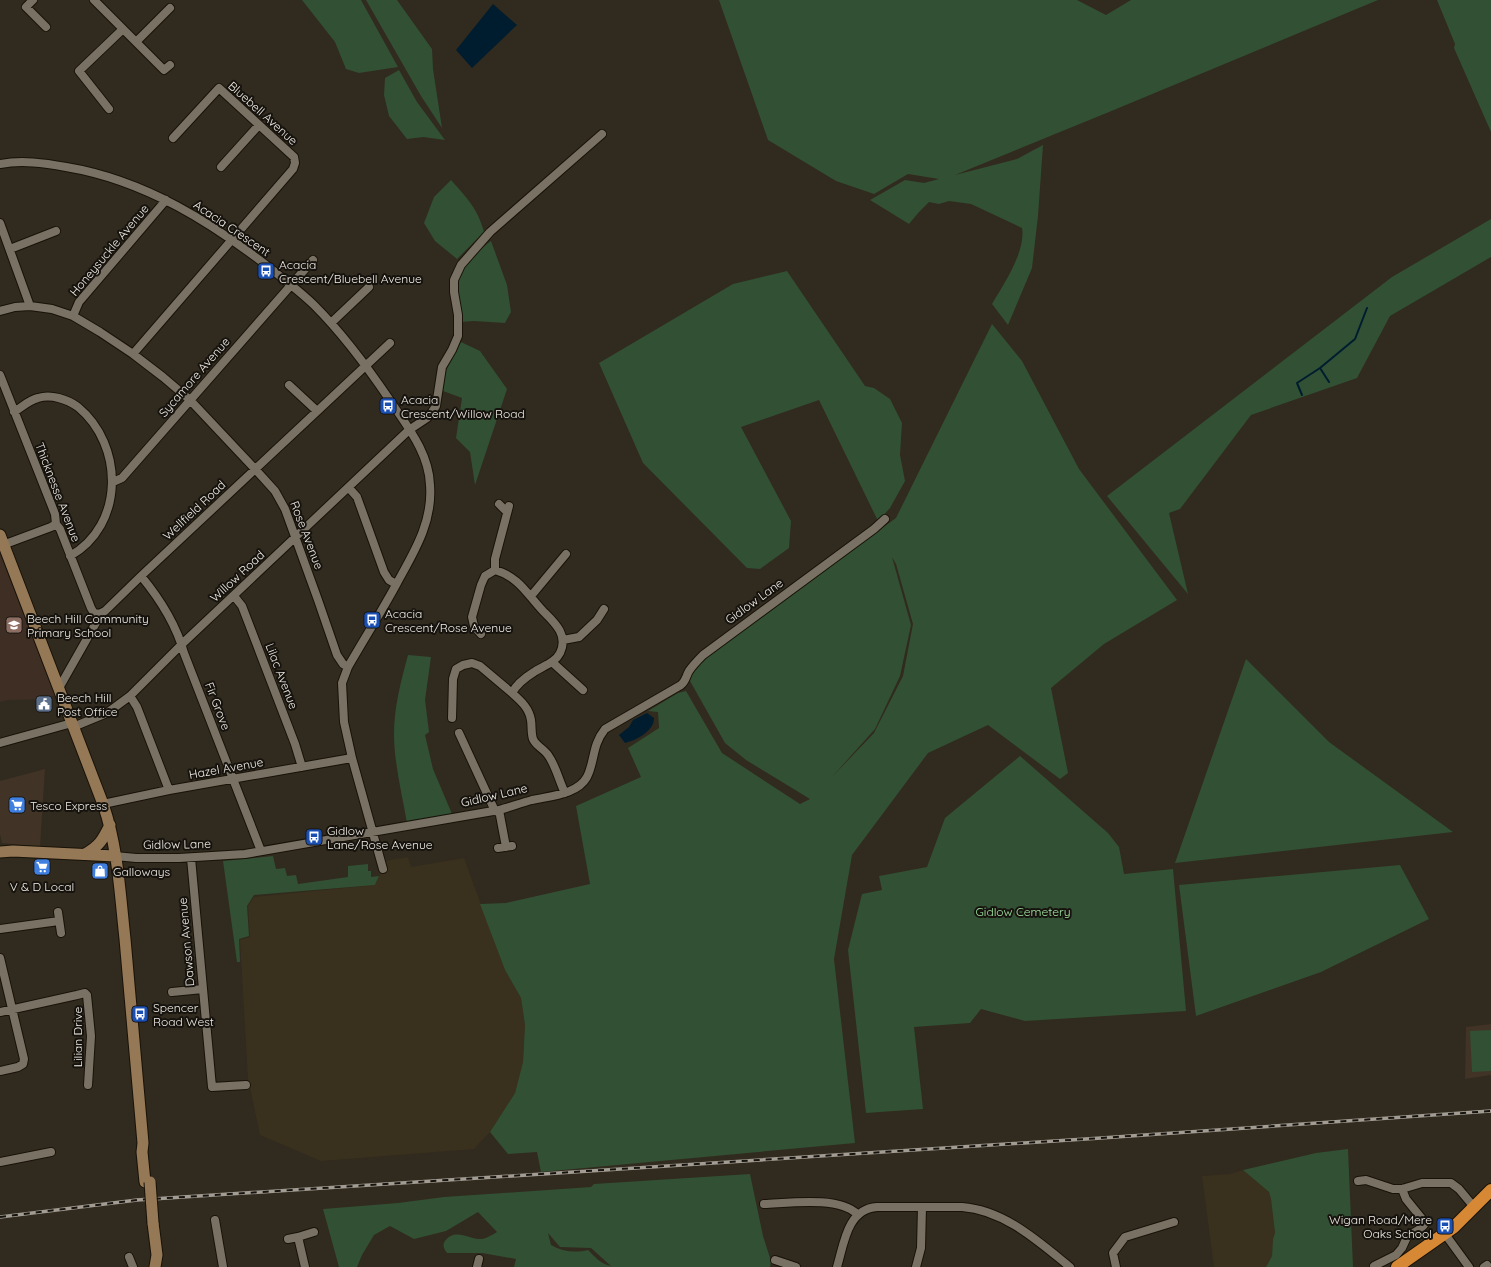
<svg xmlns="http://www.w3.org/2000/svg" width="1491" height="1267" font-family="Quicksand,sans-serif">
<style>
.commercial{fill:#413326}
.built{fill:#3a301e}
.education{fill:#3f2e24}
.green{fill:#325033;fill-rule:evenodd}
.water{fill:#001d2f}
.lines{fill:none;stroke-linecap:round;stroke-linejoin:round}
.stream{stroke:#001d2f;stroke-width:2}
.street-casing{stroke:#181208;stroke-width:10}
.secondary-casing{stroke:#181208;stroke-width:13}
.highway-casing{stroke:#181208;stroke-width:14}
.street{stroke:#797164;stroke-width:8}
.secondary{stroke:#957856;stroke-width:11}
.highway{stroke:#d68834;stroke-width:12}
.rail-casing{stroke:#a29c93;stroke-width:3.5}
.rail{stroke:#16130e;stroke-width:2;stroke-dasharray:6;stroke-linecap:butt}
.secondary-bridge-casing{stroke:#181208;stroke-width:13;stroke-linecap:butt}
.secondary-bridge{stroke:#957856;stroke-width:11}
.labels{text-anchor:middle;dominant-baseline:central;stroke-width:4;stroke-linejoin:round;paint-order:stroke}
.street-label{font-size:12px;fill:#f1ece5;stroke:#16130e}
.poi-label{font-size:12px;fill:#f1ece5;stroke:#16130e;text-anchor:start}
.park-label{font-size:12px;fill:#a1e5a3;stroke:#16130e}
</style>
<rect width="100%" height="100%" fill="#312a1e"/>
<!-- commercial -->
<path class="commercial" d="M 45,769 L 40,847 L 2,843 L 0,834 L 0,781 Z
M 1491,1024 L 1491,1075 L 1465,1079 L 1466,1027 Z"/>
<!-- built -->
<path class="built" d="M 408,857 L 411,867 L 464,858 L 505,970 L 521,998 L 525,1025 L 523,1062 L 515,1093 L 490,1132 L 474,1149 L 321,1161 L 260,1135 L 248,1078 L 240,940 L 250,937 L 248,906 L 254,897 L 375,885 L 383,869 L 385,861 Z
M 1243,1170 L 1269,1192 L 1271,1199 L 1275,1233 L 1273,1239 L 1272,1256 L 1266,1267 L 1214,1267 L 1202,1176 L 1230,1174 Z"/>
<!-- education -->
<path class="education" d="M 0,554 L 55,695 L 47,699 L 8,700 L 0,702 Z"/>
<!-- green -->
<path class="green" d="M 302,0 L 361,0 L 398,67 L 359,73 L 346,69 L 335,42 Z
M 366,0 L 397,0 L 432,49 L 433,69 L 442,128 L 421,96 Z
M 719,0 L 1077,0 L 1106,15 L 1131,0 L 1378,0 L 1109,112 L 955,175 L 1017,159 L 1043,145 L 1038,216 L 1032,268 L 1008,325 L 992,304 C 1004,284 1026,251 1022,228 L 971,204 L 949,201 L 939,204 L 929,202 L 919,212 L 909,224 L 870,200 L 905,180 L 924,183 L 939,179 L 908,174 L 874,194 L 836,181 L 768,140 Z
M 1437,0 L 1491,0 L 1491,132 L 1454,48 L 1455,44 Z
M 399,70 L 417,102 L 445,140 L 423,137 L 407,139 L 389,116 L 384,95 L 385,78 Z
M 451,180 C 467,198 478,209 484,232 L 457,259 L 435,241 L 424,223 L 434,197 Z
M 1491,219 L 1491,257 L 1390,316 L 1357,378 L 1251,415 L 1180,509 L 1169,513 L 1188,594 L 1107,496 L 1392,277 Z
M 491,241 L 507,285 L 511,312 L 505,323 L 474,321 L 460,322 C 459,308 456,293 459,279 C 462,265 480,249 491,241 Z
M 787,271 L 865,386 L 874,388 L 890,399 L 902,423 L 900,455 L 905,481 L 890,508 L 878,521 L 819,400 L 741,427 L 791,521 L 789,548 L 760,569 L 747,568 L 643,463 L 599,363 L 733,284 Z
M 992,324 L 1022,361 L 1079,469 L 1177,600 L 1104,644 L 1051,688 L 1068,773 L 1060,779 L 988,725 L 928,753 L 852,855 L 834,959 L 855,1143 L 541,1172 L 537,1152 L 508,1154 L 490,1132 L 515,1093 L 523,1062 L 525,1025 L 521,998 L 505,970 L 480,904 L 506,903 L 590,884 L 576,806 L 641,777 L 628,748 L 659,728 L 658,712 L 648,711 L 678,693 L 686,691 L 722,753 L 800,804 L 810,799 L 746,760 L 725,743 L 690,681 L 692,672 L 702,661 L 780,601 L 896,518 ZM 892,557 L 896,564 L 913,624 L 903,676 L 874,733 L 831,778 L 875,729 L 900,676 L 911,625 Z
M 461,342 L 480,351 L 507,389 L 475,485 L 470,452 L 456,438 L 462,398 L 443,391 L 445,372 Z
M 408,655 L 431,657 L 425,700 L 429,732 L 425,735 L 433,769 L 452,814 L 407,823 C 402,794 394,763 394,734 C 394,707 401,681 408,655 Z
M 1246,659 L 1329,742 L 1453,832 L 1175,863 Z
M 1020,756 L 1108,833 L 1119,847 L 1124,874 L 1173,869 L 1186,1011 L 1025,1021 L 981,1009 L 970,1023 L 914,1027 L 923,1109 L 866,1113 L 848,950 L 862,894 L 882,890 L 879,876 L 927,867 L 945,818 Z
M 273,856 L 276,869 L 285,868 L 287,876 L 296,875 L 298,884 L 348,877 L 348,866 L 368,864 L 368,871 L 371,871 L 371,877 L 379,876 L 375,885 L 254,895 L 247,906 L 249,936 L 239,939 L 240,962 L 237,962 L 223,861 Z
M 1400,865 L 1429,919 L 1321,972 L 1196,1016 L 1179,885 Z
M 1491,1030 L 1491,1071 L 1472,1072 L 1470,1031 Z
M 1348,1149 L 1353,1267 L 1266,1267 L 1272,1256 L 1273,1239 L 1275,1233 L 1271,1199 L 1269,1192 L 1243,1170 L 1316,1153 Z
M 750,1174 L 763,1236 L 771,1261 L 770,1267 L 514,1267 L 516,1259 L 482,1253 L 447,1253 C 444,1249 442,1245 445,1241 C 455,1227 470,1240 482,1239 C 487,1238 492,1235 497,1232 L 478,1212 L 446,1231 L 414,1239 L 390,1226 L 374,1235 L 362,1255 L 357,1267 L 339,1267 L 323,1209 L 398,1203 L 444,1197 L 591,1187 L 594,1184 ZM 548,1233 L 560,1247 L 591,1248 L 611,1266 C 601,1264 595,1257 588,1250 C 575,1253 563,1252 551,1245 Z"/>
<!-- water -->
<path class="water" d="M 493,4 L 517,25 L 472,68 L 456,50 Z
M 647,713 L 654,718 C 654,731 637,740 625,743 L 619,735 L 629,727 L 633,720 Z"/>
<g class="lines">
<!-- stream -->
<path class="stream" d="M 1320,368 L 1329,382
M 1302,395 L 1297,383 L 1320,368 L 1355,339 L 1367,308"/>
<!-- street casing -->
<g class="street-casing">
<path id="street" d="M 33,0 L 26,7 L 46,27
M 94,0 L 164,70 L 170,65
M 136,42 L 170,8
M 109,109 L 79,71 L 123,29
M 0,164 C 22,160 44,163 66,167 C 145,180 213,223 275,272 C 288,283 302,293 314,305 C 343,334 366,365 389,399 C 406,425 429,452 430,485 C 433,522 414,552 397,583 C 382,611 364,639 348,667 L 342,683 L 344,722 L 352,758 L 383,869
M 221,167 L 258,126
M 0,223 L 30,306
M 10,249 L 56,231
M 0,311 L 15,307 L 30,306 L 52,309 L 73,316 L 100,332 L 133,354 L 163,377 L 190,400 L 255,469 L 275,491 L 285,509 L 318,600 L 337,655 L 343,664 L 348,667
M 73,316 L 79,302 L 166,200
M 331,323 L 369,287
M 133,354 L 293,169 L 295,163 L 294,157 L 219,88 L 173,138
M 0,375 L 55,514 L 56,524 L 60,529 L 91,608 L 94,613 L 99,614
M 289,385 L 317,411
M 14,412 C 22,407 29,400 38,398 C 51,394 67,399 78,407 C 124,445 125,525 70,556
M 113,482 L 122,478 L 313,260
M 349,488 L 357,497 L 384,572 L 389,580 L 396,584
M 499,504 L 507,512
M 0,546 L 51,527 L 56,524
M 495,570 L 495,559 L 509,506
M 141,576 C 160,599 176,624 184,653 L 261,851
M 234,596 L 242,606 L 295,744 L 302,767
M 531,596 L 566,554
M 99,614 L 105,611 L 141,576 L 390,343
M 481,634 L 474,626 L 472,617 L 481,585 L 485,576 L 495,570 C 519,577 527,594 543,611 C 554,622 569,635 560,653 C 555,663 543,666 534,672 C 526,677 516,685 512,693 C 521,701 529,708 531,720 C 532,727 531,733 533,739 C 536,746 544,749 548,755 C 556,766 559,781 565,793
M 563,640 L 579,637 L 597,620 L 604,609
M 552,662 L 583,690
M 59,688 L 97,621 L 99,614
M 130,696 L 137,707 L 169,790
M 452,718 L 453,679 L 456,669 L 463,665 L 472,663 L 480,666 L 512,693
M 73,727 L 107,713 L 130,696 L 182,644 L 409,430 L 427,418 L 432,412 L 436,406 L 442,367 L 452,350 L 458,336 L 458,315 L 454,292 L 454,280 L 461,265 L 490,232 L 602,134
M 459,733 L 495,811
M 0,743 L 72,723
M 103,804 L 169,790 L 352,758
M 499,810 L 506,847
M 498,848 L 512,846
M 115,856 L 136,858 L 179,858 L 245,854 L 499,810 C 510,807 521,803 532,800 C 549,796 577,795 587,777 C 595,761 592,745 605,729 L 681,685 C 686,681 686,676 689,671 C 693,665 698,660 703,655 L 874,529 L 885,519
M 191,858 L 212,1087 L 246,1085
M 58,912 L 61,933
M 0,929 L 59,921
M 0,958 L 24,1059 L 23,1064 L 18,1067 L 0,1071
M 172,992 L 203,989
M 0,1012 L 77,995 L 85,993 L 87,995 L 91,1036 L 88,1085
M 0,1162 L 51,1152
M 1358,1181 L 1366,1180 L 1393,1189 L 1402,1189 L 1422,1183 L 1451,1183 L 1459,1189 L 1474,1207
M 764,1204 C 789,1203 839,1196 857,1214
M 215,1220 L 223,1267
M 1445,1234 L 1469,1267
M 288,1239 L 298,1237
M 129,1257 L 133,1267
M 775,1260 L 796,1267
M 1374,1266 L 1396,1255 L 1402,1248 L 1407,1237 L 1420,1229 L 1424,1225 L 1423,1220 L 1406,1199 L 1402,1189
M 305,1267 L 298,1237 L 314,1232
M 477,1267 L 479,1259
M 837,1267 C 844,1244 847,1209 877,1207 L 962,1207 C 1004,1210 1038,1241 1070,1267
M 916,1267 L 921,1248 L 922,1207
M 1116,1267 L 1113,1253 L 1125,1237 L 1174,1222
M 1484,1267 L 1487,1265"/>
</g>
<!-- secondary casing -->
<g class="secondary-casing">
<path id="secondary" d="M 0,535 L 103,804 C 118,847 120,894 125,939 C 131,1007 137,1075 143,1143 L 142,1152 L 145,1182
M 0,852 L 13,851 L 115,856
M 85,854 C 100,846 103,839 110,825
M 153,1223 L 157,1255 L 155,1267"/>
</g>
<!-- highway casing -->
<g class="highway-casing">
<path id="highway" d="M 1397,1267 L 1454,1227 L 1491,1190"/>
</g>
<!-- street -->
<use href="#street" class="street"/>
<!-- secondary -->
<use href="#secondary" class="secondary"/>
<!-- highway -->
<use href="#highway" class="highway"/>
<!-- rail casing -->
<g class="rail-casing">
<path id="rail" d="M 0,1217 L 137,1200 L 1101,1138 L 1491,1111"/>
</g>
<!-- rail -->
<use href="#rail" class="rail"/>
<!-- secondary-bridge casing -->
<g class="secondary-bridge-casing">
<path id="secondary-bridge" d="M 150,1182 L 153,1223"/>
</g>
<!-- secondary-bridge -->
<use href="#secondary-bridge" class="secondary-bridge"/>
</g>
<!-- icons -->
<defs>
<g id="bus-square" transform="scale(0.9)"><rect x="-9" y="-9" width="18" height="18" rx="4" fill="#1a4fb4" stroke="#16130e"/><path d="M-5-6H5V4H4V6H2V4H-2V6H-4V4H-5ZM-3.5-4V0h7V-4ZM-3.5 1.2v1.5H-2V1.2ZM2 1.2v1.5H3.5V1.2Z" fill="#fff"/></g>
<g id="school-square" transform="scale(0.9)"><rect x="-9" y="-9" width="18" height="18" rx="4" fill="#8d6e63" stroke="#16130e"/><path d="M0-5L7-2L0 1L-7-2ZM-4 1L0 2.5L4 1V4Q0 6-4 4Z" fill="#fff"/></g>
<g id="civic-square" transform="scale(0.9)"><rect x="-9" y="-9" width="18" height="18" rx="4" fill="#5c6f8a" stroke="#16130e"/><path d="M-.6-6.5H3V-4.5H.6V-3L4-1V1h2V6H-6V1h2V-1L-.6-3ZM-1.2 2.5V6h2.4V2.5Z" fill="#fff"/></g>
<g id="supermarket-square" transform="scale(0.9)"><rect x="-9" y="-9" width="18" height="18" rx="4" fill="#3f7fe0" stroke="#16130e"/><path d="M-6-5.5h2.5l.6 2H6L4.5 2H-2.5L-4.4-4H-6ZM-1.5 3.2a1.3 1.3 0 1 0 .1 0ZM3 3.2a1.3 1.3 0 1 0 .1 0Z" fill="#fff"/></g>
<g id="shop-square" transform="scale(0.9)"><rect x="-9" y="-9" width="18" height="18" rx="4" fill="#3f7fe0" stroke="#16130e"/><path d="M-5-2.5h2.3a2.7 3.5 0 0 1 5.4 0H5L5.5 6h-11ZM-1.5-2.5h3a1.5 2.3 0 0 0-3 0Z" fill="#fff"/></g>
</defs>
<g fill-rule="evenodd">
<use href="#bus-square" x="266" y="271"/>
<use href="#bus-square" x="388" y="406"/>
<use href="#bus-square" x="372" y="620"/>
<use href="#school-square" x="14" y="625"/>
<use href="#civic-square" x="44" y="704"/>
<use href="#supermarket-square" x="17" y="805"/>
<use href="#bus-square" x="314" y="837"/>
<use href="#supermarket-square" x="42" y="867"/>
<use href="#shop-square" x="100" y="871"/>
<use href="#bus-square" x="140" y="1014"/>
<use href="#bus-square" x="1445" y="1226"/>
</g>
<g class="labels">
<!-- street labels -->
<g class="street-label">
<text transform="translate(263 113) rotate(42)">Bluebell Avenue</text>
<text transform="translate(232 228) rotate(34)">Acacia Crescent</text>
<text transform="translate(109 250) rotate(-50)">Honeysuckle Avenue</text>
<text transform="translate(194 377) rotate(-49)">Sycamore Avenue</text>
<text transform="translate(58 492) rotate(69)">Thicknesse Avenue</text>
<text transform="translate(194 510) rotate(-43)">Wellfield Road</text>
<text transform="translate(307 535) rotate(69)">Rose Avenue</text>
<text transform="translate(237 576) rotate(-43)">Willow Road</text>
<text transform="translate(754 601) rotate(-36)">Gidlow Lane</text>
<text transform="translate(282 676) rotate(69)">Lilac Avenue</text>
<text transform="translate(218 706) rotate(69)">Fir Grove</text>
<text transform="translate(226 768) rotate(-10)">Hazel Avenue</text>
<text transform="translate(494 795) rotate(-13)">Gidlow Lane</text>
<text transform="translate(177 844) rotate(-1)">Gidlow Lane</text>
<text transform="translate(186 942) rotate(-95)">Dawson Avenue</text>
<text transform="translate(77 1037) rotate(-90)">Lilian Drive</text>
</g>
<!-- poi labels -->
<g class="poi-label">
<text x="279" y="264">Acacia<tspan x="279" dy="14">Crescent/Bluebell Avenue</tspan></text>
<text x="401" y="399">Acacia<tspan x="401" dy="14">Crescent/Willow Road</tspan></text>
<text x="385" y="613">Acacia<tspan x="385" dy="14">Crescent/Rose Avenue</tspan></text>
<text x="27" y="618">Beech Hill Community<tspan x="27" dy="14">Primary School</tspan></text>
<text x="57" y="697">Beech Hill<tspan x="57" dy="14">Post Office</tspan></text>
<text x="30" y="805">Tesco Express</text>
<text x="327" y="830">Gidlow<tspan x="327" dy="14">Lane/Rose Avenue</tspan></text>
<text x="113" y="871">Galloways</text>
<text x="42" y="886" text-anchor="middle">V &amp; D Local</text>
<text x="153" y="1007">Spencer<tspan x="153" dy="14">Road West</tspan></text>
<text x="1432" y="1219" text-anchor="end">Wigan Road/Mere<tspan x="1432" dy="14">Oaks School</tspan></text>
</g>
<!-- park labels -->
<g class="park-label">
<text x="1023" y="911">Gidlow Cemetery</text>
</g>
</g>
</svg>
